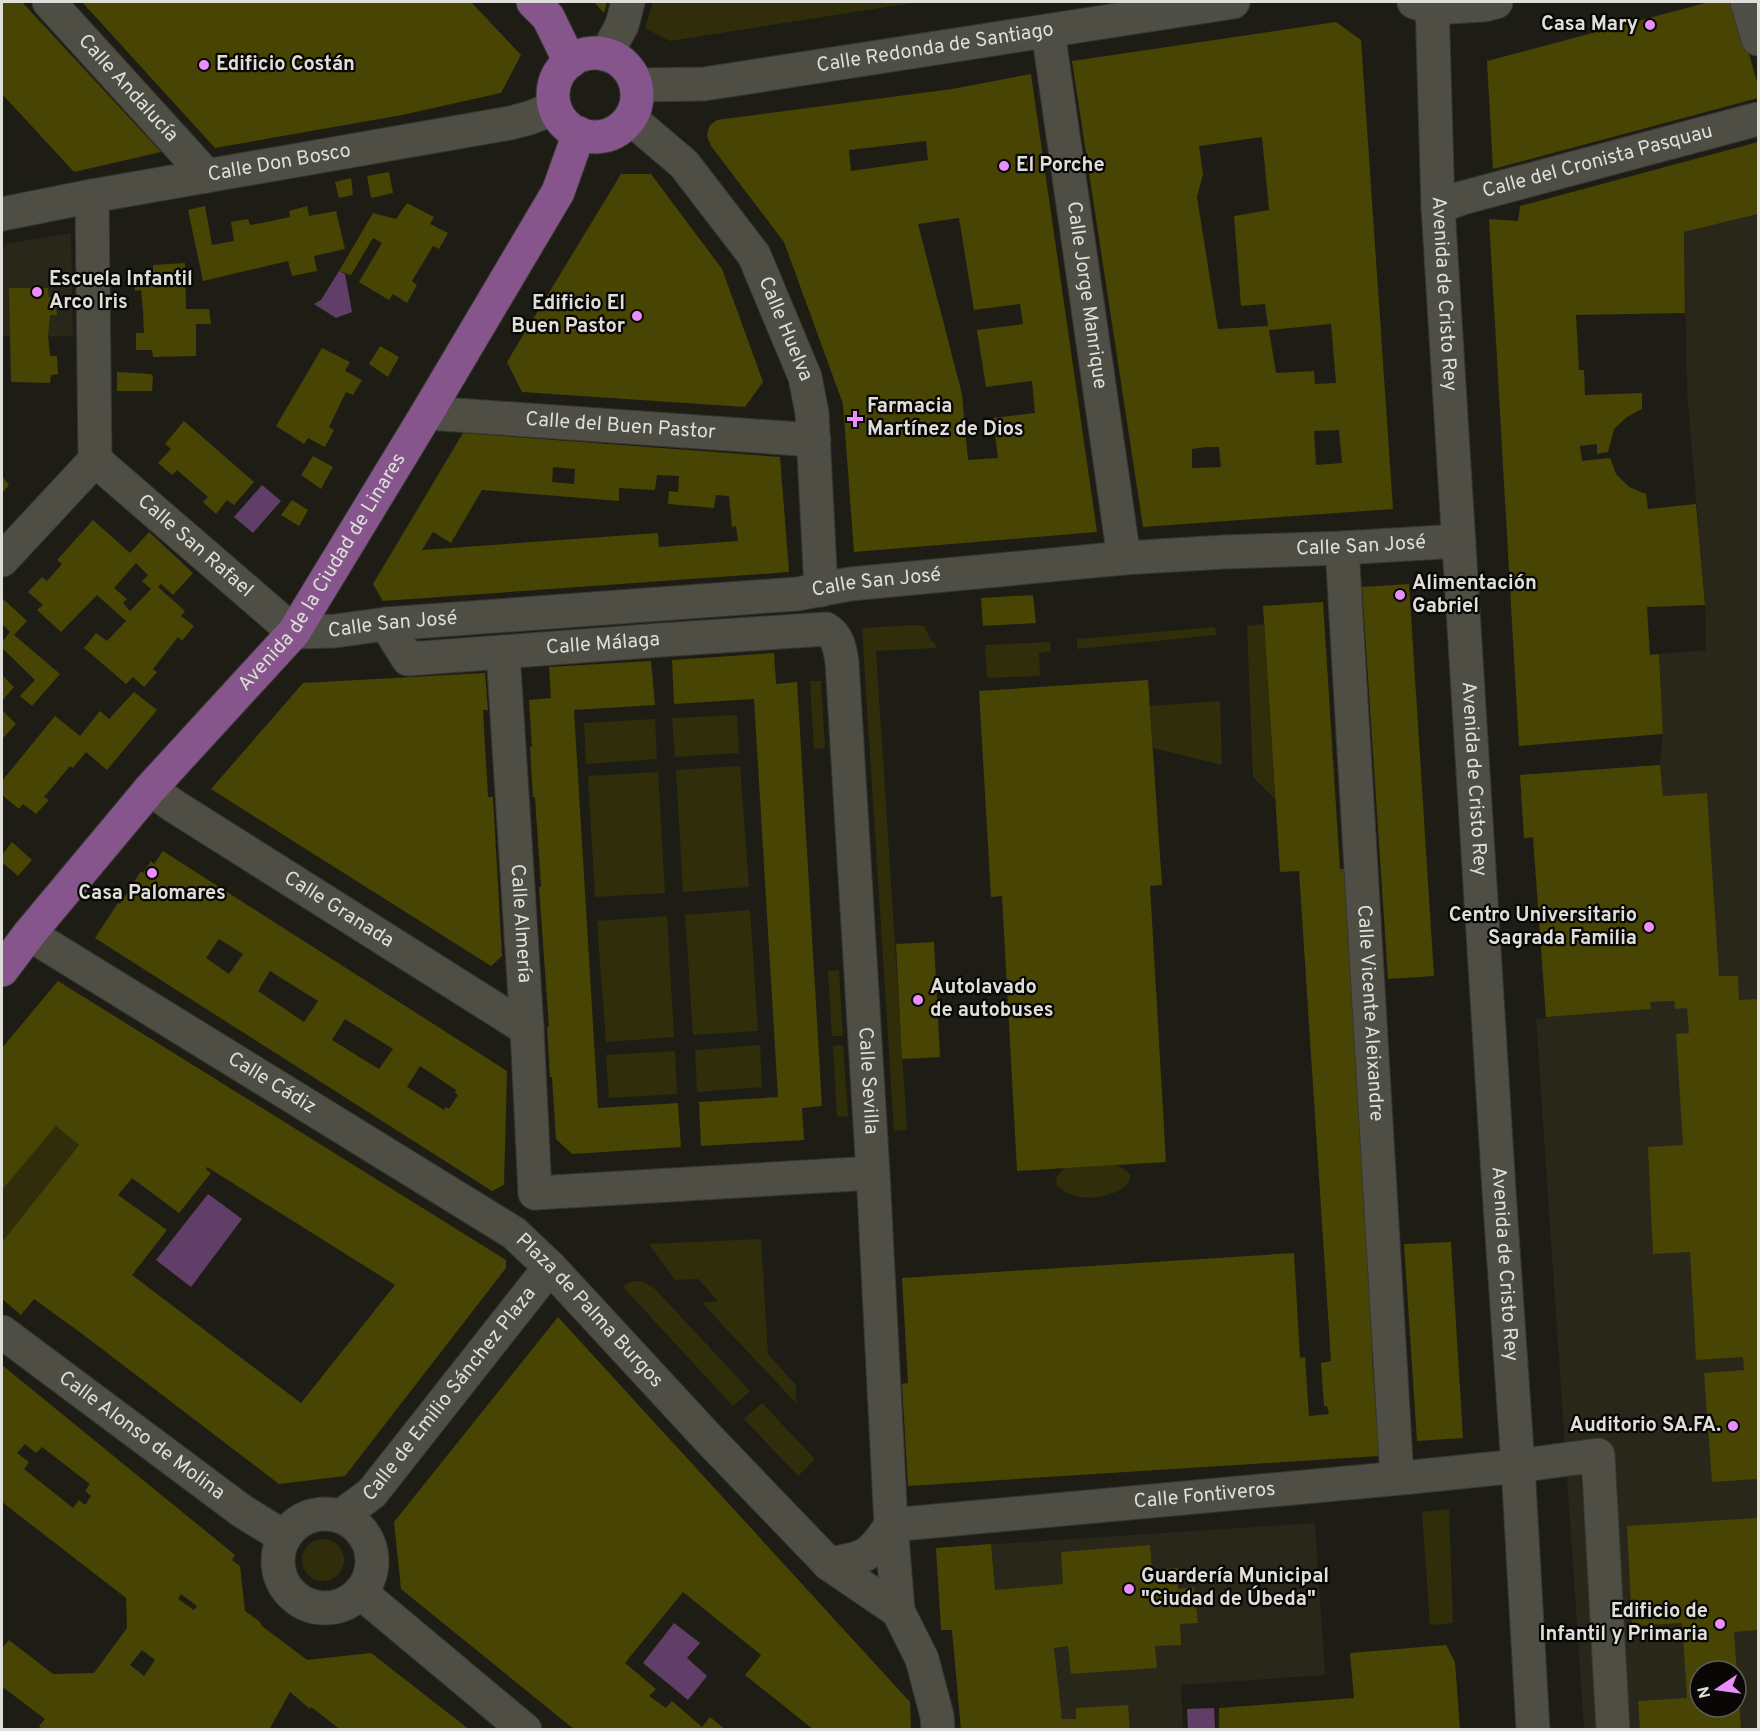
<svg xmlns="http://www.w3.org/2000/svg" width="1760" height="1731" font-family="Overpass,sans-serif">
<style>
.built{fill:#282719;fill-rule:evenodd}
.green{fill:#302d0b}
.water{fill:#613e67}
.building{fill:#484403;fill-rule:evenodd}
.lines{fill:none;stroke-linecap:round;stroke-linejoin:round}
.minor-casing{stroke:#373732;stroke-width:35}
.major-casing{stroke:#373732;stroke-width:35}
.minor{stroke:#4e4e45;stroke-width:33}
.major{stroke:#86558b;stroke-width:33}
.poi-dot{fill:#eb8dfc;stroke:#080705;stroke-width:2}
.labels{text-anchor:middle;dominant-baseline:central;stroke-width:4.5;stroke-linejoin:round;paint-order:stroke}
.poi-label{font-size:20px;font-weight:bold;fill:#dfdfda;stroke:#080705;text-anchor:start}
.street-label{font-size:20px;fill:#dfdfda;stroke:#080705}
</style>
<rect width="100%" height="100%" fill="#1e1d15"/>
<!-- built -->
<path class="built" d="M 1758,214 L 1758,1729 L 1584,1729 L 1536,1019 L 1546,1018 L 1533,838 L 1524,838 L 1520,775 L 1660,765 L 1663,734 L 1659,654 L 1706,650 L 1705,605 L 1687,391 L 1684,232 ZM 1700,1671 L 1736,1671 L 1736,1707 L 1700,1707 Z
M 71,233 L 73,336 L 11,337 L 2,335 L 2,249 L 6,244 Z
M 1315,1523 L 1325,1675 L 1181,1685 L 1183,1729 L 961,1729 L 952,1630 L 941,1630 L 936,1548 Z"/>
<!-- green -->
<path class="green" d="M 653,2 L 918,2 L 670,41 L 645,28 Z
M 1264,624 L 1275,799 L 1253,777 L 1247,626 Z
M 914,625 L 924,626 L 932,642 L 935,642 L 936,648 L 876,651 L 907,1130 L 894,1131 L 862,628 Z
M 1215,627 L 1216,635 L 1077,649 L 1077,639 Z
M 1050,642 L 1051,651 L 1039,653 L 1040,676 L 987,678 L 985,645 Z
M 810,681 L 821,681 L 825,748 L 814,749 Z
M 1220,701 L 1222,765 L 1153,748 L 1150,706 Z
M 737,715 L 739,753 L 675,757 L 672,718 Z
M 655,719 L 657,759 L 586,764 L 584,723 Z
M 740,766 L 749,887 L 683,892 L 676,770 Z
M 658,772 L 665,893 L 595,897 L 588,776 Z
M 750,910 L 758,1031 L 693,1035 L 685,915 Z
M 667,916 L 674,1037 L 606,1042 L 597,921 Z
M 839,970 L 843,1036 L 832,1036 L 828,971 Z
M 760,1045 L 762,1087 L 697,1092 L 695,1050 Z
M 843,1045 L 848,1116 L 837,1117 L 833,1046 Z
M 675,1051 L 677,1094 L 609,1098 L 606,1055 Z
M 56,1126 L 79,1145 L 2,1242 L 2,1190 Z
M 1116,1165 L 1124,1169 L 1131,1175 C 1129,1184 1124,1188 1116,1192 C 1095,1200 1074,1201 1057,1186 L 1056,1178 L 1064,1168 Z
M 761,1239 L 768,1354 L 796,1385 L 796,1403 L 702,1303 L 718,1301 L 698,1279 L 675,1280 L 649,1244 Z
M 634,1281 L 644,1282 L 655,1289 L 750,1391 L 733,1406 L 623,1287 L 628,1283 Z
M 762,1403 L 815,1459 L 798,1476 L 744,1419 Z
M 1449,1509 L 1453,1623 L 1430,1625 L 1422,1512 Z
M302 1560a21 21 0 1 1 42 0a21 21 0 1 1-42 0Z"/>
<!-- water -->
<path class="water" d="M 339,271 L 345,274 L 352,312 L 336,318 L 314,304 L 321,300 Z
M 262,485 L 281,501 L 253,533 L 234,517 Z
M 208,1194 L 242,1219 L 191,1287 L 156,1260 Z
M 674,1623 L 700,1643 L 687,1658 L 707,1676 L 688,1700 L 643,1663 Z
M 1214,1708 L 1215,1729 L 1188,1729 L 1187,1709 Z"/>
<!-- building -->
<path class="building" d="M 2,2 L 22,2 L 161,152 L 74,172 L 2,94 Z
M 82,2 L 471,2 L 521,55 L 501,93 L 402,115 L 215,148 Z
M 594,2 L 607,2 L 604,13 Z
M 1709,2 L 1734,2 L 1758,85 L 1758,98 L 1493,169 L 1487,61 Z
M 1336,22 L 1361,40 L 1393,509 L 1143,527 L 1072,61 ZM 1262,137 L 1269,210 L 1234,216 L 1241,306 L 1265,304 L 1268,326 L 1218,329 L 1197,197 L 1203,174 L 1199,146 ZM 1331,324 L 1336,383 L 1315,384 L 1314,371 L 1276,373 L 1269,330 ZM 1339,430 L 1342,463 L 1316,465 L 1314,431 ZM 1206,447 L 1219,447 L 1221,467 L 1192,468 L 1192,449 Z
M 1031,74 L 1097,532 L 854,552 L 843,404 L 784,242 L 711,146 L 707,136 L 708,130 L 710,125 L 717,120 L 952,89 ZM 926,141 L 928,160 L 851,171 L 849,150 ZM 959,218 L 974,310 L 1020,304 L 1023,324 L 977,330 L 986,387 L 1032,381 L 1035,413 L 993,418 L 998,458 L 968,460 L 962,394 L 918,224 Z
M 1758,142 L 1758,214 L 1684,232 L 1685,313 L 1576,315 L 1579,370 L 1584,370 L 1585,395 L 1642,393 L 1642,409 L 1627,417 L 1614,429 L 1608,452 L 1597,454 L 1597,444 L 1580,446 L 1582,461 L 1610,458 L 1616,474 L 1629,487 L 1646,494 L 1648,509 L 1696,504 L 1705,605 L 1647,607 L 1650,655 L 1659,654 L 1663,734 L 1519,746 L 1489,219 L 1518,221 L 1520,206 Z
M 389,172 L 393,193 L 371,198 L 367,176 Z
M 621,174 L 651,174 L 722,269 L 763,382 L 745,407 L 522,392 L 507,362 Z
M 351,178 L 353,195 L 339,198 L 335,182 Z
M 407,203 L 434,217 L 430,224 L 448,233 L 439,249 L 433,246 L 412,281 L 417,285 L 407,303 L 393,294 L 389,300 L 359,282 L 382,243 L 373,238 L 351,275 L 339,271 L 373,213 L 396,219 Z
M 205,206 L 212,245 L 234,241 L 231,222 L 248,219 L 250,225 L 267,222 L 290,217 L 289,211 L 307,206 L 309,216 L 336,211 L 345,249 L 314,256 L 317,271 L 292,276 L 288,261 L 203,281 L 188,210 Z
M 185,263 L 186,309 L 209,309 L 211,324 L 196,324 L 196,356 L 153,357 L 152,350 L 136,350 L 136,333 L 144,333 L 143,311 L 141,290 L 135,291 L 134,274 L 153,272 L 153,265 Z
M 9,288 L 48,288 L 49,297 L 55,297 L 57,315 L 50,315 L 48,336 L 50,356 L 57,356 L 58,374 L 51,375 L 50,383 L 11,382 Z
M 380,346 L 399,357 L 388,377 L 369,364 Z
M 322,348 L 350,362 L 345,371 L 362,380 L 353,395 L 346,392 L 329,427 L 334,430 L 325,447 L 308,438 L 304,444 L 276,426 Z
M 117,372 L 151,374 L 153,376 L 152,391 L 117,391 Z
M 184,421 L 254,482 L 234,505 L 227,500 L 216,514 L 203,502 L 208,497 L 177,470 L 172,475 L 158,463 L 171,449 L 165,444 Z
M 463,433 L 780,457 L 789,572 L 383,601 L 373,584 ZM 553,467 L 575,469 L 574,484 L 552,482 ZM 657,475 L 679,476 L 678,492 L 669,491 L 668,504 L 714,508 L 716,495 L 729,496 L 732,527 L 736,526 L 738,541 L 659,547 L 658,533 L 422,550 L 433,532 L 451,543 L 482,490 L 619,501 L 619,488 L 655,490 Z
M 313,456 L 333,467 L 321,489 L 301,475 Z
M 2,476 L 9,485 L 2,493 Z
M 292,500 L 308,510 L 299,526 L 281,515 Z
M 93,520 L 130,553 L 149,532 L 193,573 L 173,595 L 161,584 L 158,587 L 185,611 L 181,616 L 194,626 L 182,641 L 178,637 L 153,669 L 157,672 L 144,687 L 133,677 L 126,684 L 84,648 L 96,633 L 107,641 L 126,621 L 97,595 L 61,632 L 37,610 L 43,605 L 28,592 L 42,577 L 47,581 L 62,564 L 57,560 ZM 136,563 L 148,575 L 142,581 L 151,589 L 130,611 L 123,603 L 127,599 L 114,588 Z
M 1409,584 L 1434,976 L 1388,979 L 1362,587 Z
M 1033,595 L 1036,623 L 983,626 L 981,598 Z
M 2,598 L 27,621 L 14,635 L 60,674 L 32,706 L 20,696 L 35,680 L 2,648 L 2,642 L 10,632 L 2,624 Z
M 1323,602 L 1340,869 L 1345,869 L 1371,1261 L 1372,1358 L 1379,1456 L 908,1486 L 902,1384 L 908,1383 L 902,1278 L 1294,1253 L 1300,1358 L 1305,1357 L 1309,1416 L 1329,1414 L 1327,1406 L 1324,1406 L 1321,1363 L 1331,1361 L 1299,871 L 1280,872 L 1263,606 Z
M 774,653 L 776,684 L 797,682 L 822,1106 L 802,1108 L 804,1140 L 701,1146 L 699,1102 L 778,1097 L 754,699 L 674,704 L 672,660 Z
M 651,661 L 655,705 L 574,710 L 598,1108 L 678,1103 L 681,1147 L 572,1154 L 556,1139 L 552,1077 L 550,1077 L 547,1027 L 549,1027 L 539,887 L 541,887 L 535,797 L 533,797 L 530,747 L 532,747 L 529,700 L 551,698 L 549,667 Z
M 485,673 L 488,710 L 483,710 L 488,797 L 493,797 L 502,956 L 491,966 L 211,789 L 303,683 Z
M 2,675 L 14,687 L 2,701 Z
M 1148,680 L 1162,885 L 1150,886 L 1166,1162 L 1017,1171 L 1002,896 L 991,897 L 979,691 Z
M 134,692 L 157,710 L 107,770 L 86,752 L 73,768 L 70,766 L 44,797 L 49,800 L 36,814 L 23,804 L 19,809 L 2,795 L 2,781 L 55,716 L 80,736 L 100,711 L 109,719 Z
M 2,710 L 16,724 L 2,739 Z
M 1660,765 L 1663,796 L 1707,793 L 1719,976 L 1738,976 L 1739,1000 L 1758,999 L 1758,1479 L 1712,1482 L 1704,1373 L 1744,1370 L 1743,1357 L 1696,1360 L 1690,1252 L 1653,1254 L 1648,1147 L 1683,1145 L 1676,1034 L 1689,1033 L 1687,1008 L 1675,1009 L 1674,1001 L 1650,1002 L 1651,1009 L 1546,1017 L 1533,837 L 1524,838 L 1520,775 Z
M 12,842 L 32,860 L 18,876 L 2,862 L 2,855 Z
M 163,851 L 507,1071 L 504,1185 L 492,1191 L 95,938 L 118,903 L 120,904 L 141,871 L 143,873 L 151,861 L 154,864 ZM 219,939 L 243,954 L 229,974 L 206,958 ZM 270,971 L 318,1001 L 304,1022 L 258,991 ZM 345,1019 L 393,1049 L 379,1069 L 332,1040 ZM 420,1066 L 456,1090 L 455,1093 L 458,1095 L 449,1109 L 446,1107 L 444,1110 L 407,1087 Z
M 934,942 L 940,1057 L 902,1059 L 896,944 Z
M 58,981 L 506,1260 L 506,1268 L 345,1476 L 279,1484 L 85,1336 L 34,1299 L 21,1315 L 2,1299 L 2,1242 L 79,1145 L 56,1126 L 2,1190 L 2,1048 ZM 207,1167 L 395,1285 L 301,1403 L 132,1275 L 167,1230 L 118,1195 L 132,1178 L 179,1213 L 211,1173 L 206,1169 Z
M 1451,1242 L 1463,1438 L 1417,1441 L 1404,1244 Z
M 558,1317 L 910,1702 L 911,1730 L 814,1730 L 745,1675 L 761,1655 L 683,1592 L 625,1663 L 656,1689 L 649,1696 L 666,1708 L 672,1701 L 702,1727 L 710,1717 L 726,1730 L 575,1730 L 401,1589 L 394,1522 Z
M 2,1365 L 235,1555 L 232,1560 L 240,1566 L 245,1611 L 259,1621 L 262,1626 L 307,1660 L 371,1653 L 470,1730 L 341,1730 L 311,1707 L 310,1709 L 290,1692 L 269,1730 L 43,1730 L 39,1726 L 45,1719 L 4,1688 L 2,1691 L 2,1648 L 9,1640 L 53,1674 L 94,1673 L 127,1628 L 126,1598 L 2,1502 ZM 25,1444 L 36,1453 L 42,1447 L 90,1484 L 85,1491 L 91,1496 L 85,1505 L 79,1500 L 73,1508 L 24,1469 L 29,1462 L 17,1453 ZM 181,1594 L 197,1606 L 194,1610 L 178,1599 ZM 142,1650 L 155,1660 L 144,1676 L 130,1665 Z
M 1758,1518 L 1758,1630 L 1734,1632 L 1737,1671 L 1700,1671 L 1700,1707 L 1736,1707 L 1736,1679 L 1738,1679 L 1741,1730 L 1640,1730 L 1638,1701 L 1687,1698 L 1682,1623 L 1632,1626 L 1627,1526 Z
M 991,1544 L 995,1590 L 1063,1584 L 1061,1552 L 1150,1545 L 1152,1570 L 1178,1568 L 1178,1589 L 1194,1587 L 1198,1623 L 1180,1624 L 1181,1645 L 1155,1646 L 1157,1668 L 1071,1674 L 1068,1646 L 1054,1648 L 1062,1719 L 1076,1719 L 1076,1708 L 1128,1705 L 1130,1730 L 961,1730 L 952,1630 L 941,1630 L 936,1548 Z
M 1446,1645 L 1455,1662 L 1460,1730 L 1219,1730 L 1219,1708 L 1354,1698 L 1350,1653 Z"/>
<g class="lines">
<!-- minor casing -->
<g class="minor-casing">
<g id="minor">
<path id="s1" d="M 49,2 L 207,176"/>
<path d="M 1414,2 L 1432,8 L 1484,5 L 1496,2"/>
<path id="s2" d="M 1432,2 L 1438,207 L 1499,1191 L 1518,1466 L 1533,1730"/>
<path d="M 1747,2 L 1758,39"/>
<path id="s3" d="M 1048,31 L 1124,558"/>
<path d="M 606,55 L 622,25 L 628,2"/>
<path id="s4" d="M 636,85 L 704,84 L 1233,2"/>
<path id="s5" d="M 630,118 L 684,164 L 754,255 L 805,377 L 812,413 L 821,590"/>
<path id="s6" d="M 1438,207 L 1462,198 L 1758,119"/>
<path id="s7" d="M 2,214 L 92,196 L 510,123 L 529,118 L 555,108"/>
<path id="s8" d="M 427,413 L 814,440"/>
<path id="s9" d="M 95,460 L 294,632 L 335,631 L 386,624 L 797,594 L 850,584 L 1124,558 L 1224,552 L 1342,548 L 1459,541"/>
<path id="s10" d="M 1342,548 L 1397,1478"/>
<path d="M 2,560 L 95,460 L 92,196"/>
<path id="s11" d="M 386,624 L 408,659 L 661,640 L 826,629 C 838,636 840,649 842,662 L 873,1173 L 891,1525 L 898,1611 L 922,1659 L 937,1716 L 938,1730"/>
<path id="s12" d="M 503,652 L 527,1029 L 535,1193"/>
<path id="s13" d="M 150,789 L 174,806 L 527,1029"/>
<path id="s14" d="M 29,934 L 514,1233 L 550,1267 L 708,1438 L 829,1564 L 898,1611"/>
<path d="M 535,1193 L 873,1173"/>
<path id="s15" d="M 2,1332 L 242,1511 L 284,1537"/>
<circle cx="325" cy="1561" r="47"/>
<path id="s16" d="M 341,1516 L 372,1493 L 550,1267"/>
<path id="s17" d="M 891,1525 L 1412,1477 L 1518,1466 L 1598,1455 L 1613,1730"/>
<path d="M 829,1564 C 865,1558 870,1557 891,1525"/>
<path d="M 360,1592 L 525,1730"/>
</g>
</g>
<!-- major casing -->
<g class="major-casing">
<g id="major">
<path d="M 533,2 L 548,17 L 570,62"/>
<circle cx="595" cy="95" r="42"/>
<path id="s18" d="M 2,970 L 29,934 L 150,789 L 294,632 L 427,413 L 558,192 L 579,133"/>
</g>
</g>
<!-- minor -->
<use href="#minor" class="minor"/>
<!-- major -->
<use href="#major" class="major"/>
</g>
<!-- markers -->
<g class="poi-dot">
<circle cx="1650" cy="25" r="6"/>
<circle cx="204" cy="65" r="6"/>
<circle cx="1004" cy="166" r="6"/>
<circle cx="37" cy="292" r="6"/>
<circle cx="637" cy="316" r="6"/>
<path d="M852 410h6v6h6v6h-6v6h-6v-6h-6v-6h6z"/>
<circle cx="1400" cy="595" r="6"/>
<circle cx="152" cy="873" r="6"/>
<circle cx="1649" cy="927" r="6"/>
<circle cx="918" cy="1000" r="6"/>
<circle cx="1733" cy="1426" r="6"/>
<circle cx="1129" cy="1589" r="6"/>
<circle cx="1720" cy="1624" r="6"/>
</g>
<g class="labels">
<!-- poi labels -->
<g class="poi-label">
<text x="1638" y="25" text-anchor="end">Casa Mary</text>
<text x="216" y="65">Edificio Costán</text>
<text x="1016" y="166">El Porche</text>
<text x="49" y="280">Escuela Infantil<tspan x="49" dy="23">Arco Iris</tspan></text>
<text x="625" y="304" text-anchor="end">Edificio El<tspan x="625" dy="23">Buen Pastor</tspan></text>
<text x="867" y="407">Farmacia<tspan x="867" dy="23">Martínez de Dios</tspan></text>
<text x="1412" y="584">Alimentación<tspan x="1412" dy="23">Gabriel</tspan></text>
<text x="152" y="894" text-anchor="middle">Casa Palomares</text>
<text x="1637" y="916" text-anchor="end">Centro Universitario<tspan x="1637" dy="23">Sagrada Familia</tspan></text>
<text x="930" y="988">Autolavado<tspan x="930" dy="23">de autobuses</tspan></text>
<text x="1721" y="1426" text-anchor="end">Auditorio SA.FA.</text>
<text x="1141" y="1577">Guardería Municipal<tspan x="1141" dy="23">"Ciudad de Úbeda"</tspan></text>
<text x="1708" y="1612" text-anchor="end">Edificio de<tspan x="1708" dy="23">Infantil y Primaria</tspan></text>
</g>
<!-- street labels -->
<g class="street-label">
<text stroke="none"><textPath href="#s4" startOffset="302">Calle Redonda de Santiago</textPath></text>
<text stroke="none"><textPath href="#s1" startOffset="117">Calle Andalucía</textPath></text>
<text stroke="none"><textPath href="#s6" startOffset="166">Calle del Cronista Pasquau</textPath></text>
<text stroke="none"><textPath href="#s7" startOffset="282">Calle Don Bosco</textPath></text>
<text stroke="none"><textPath href="#s2" startOffset="292">Avenida de Cristo Rey</textPath></text>
<text stroke="none"><textPath href="#s3" startOffset="267">Calle Jorge Manrique</textPath></text>
<text stroke="none"><textPath href="#s5" startOffset="266">Calle Huelva</textPath></text>
<text stroke="none"><textPath href="#s8" startOffset="194">Calle del Buen Pastor</textPath></text>
<text stroke="none"><textPath href="#s9" startOffset="132">Calle San Rafael</textPath></text>
<text stroke="none"><textPath href="#s9" startOffset="1334">Calle San José</textPath></text>
<text stroke="none"><textPath href="#s18" startOffset="512">Avenida de la Ciudad de Linares</textPath></text>
<text stroke="none"><textPath href="#s9" startOffset="848">Calle San José</textPath></text>
<text stroke="none"><textPath href="#s9" startOffset="362">Calle San José</textPath></text>
<text stroke="none"><textPath href="#s11" startOffset="237">Calle Málaga</textPath></text>
<text stroke="none"><textPath href="#s2" startOffset="778">Avenida de Cristo Rey</textPath></text>
<text stroke="none"><textPath href="#s13" startOffset="224">Calle Granada</textPath></text>
<text stroke="none"><textPath href="#s12" startOffset="272">Calle Almería</textPath></text>
<text stroke="none"><textPath href="#s10" startOffset="466">Calle Vicente Aleixandre</textPath></text>
<text stroke="none"><textPath href="#s11" startOffset="918">Calle Sevilla</textPath></text>
<text stroke="none"><textPath href="#s14" startOffset="285">Calle Cádiz</textPath></text>
<text stroke="none"><textPath href="#s2" startOffset="1264">Avenida de Cristo Rey</textPath></text>
<text stroke="none"><textPath href="#s14" startOffset="678">Plaza de Palma Burgos</textPath></text>
<text stroke="none"><textPath href="#s16" startOffset="164">Calle de Emilio Sánchez Plaza</textPath></text>
<text stroke="none"><textPath href="#s15" startOffset="174">Calle Alonso de Molina</textPath></text>
<text stroke="none"><textPath href="#s17" startOffset="315">Calle Fontiveros</textPath></text>
</g>
</g>
<!-- border -->
<rect width="1760" height="1731" fill="none" stroke="#dfdfda" stroke-width="6"/>
<!-- north arrow -->
<g transform="translate(1718 1689) rotate(257)"><circle r="28" fill="#080705" stroke="#5e5d5a" stroke-width="1.5"/>
<path d="M0-4.5L10 22L0 15L-10 22Z" fill="#eb8dfc"/>
<text y="-9" font-size="16" font-weight="bold" text-anchor="middle" fill="#dfdfda">N</text>
</g>
</svg>
